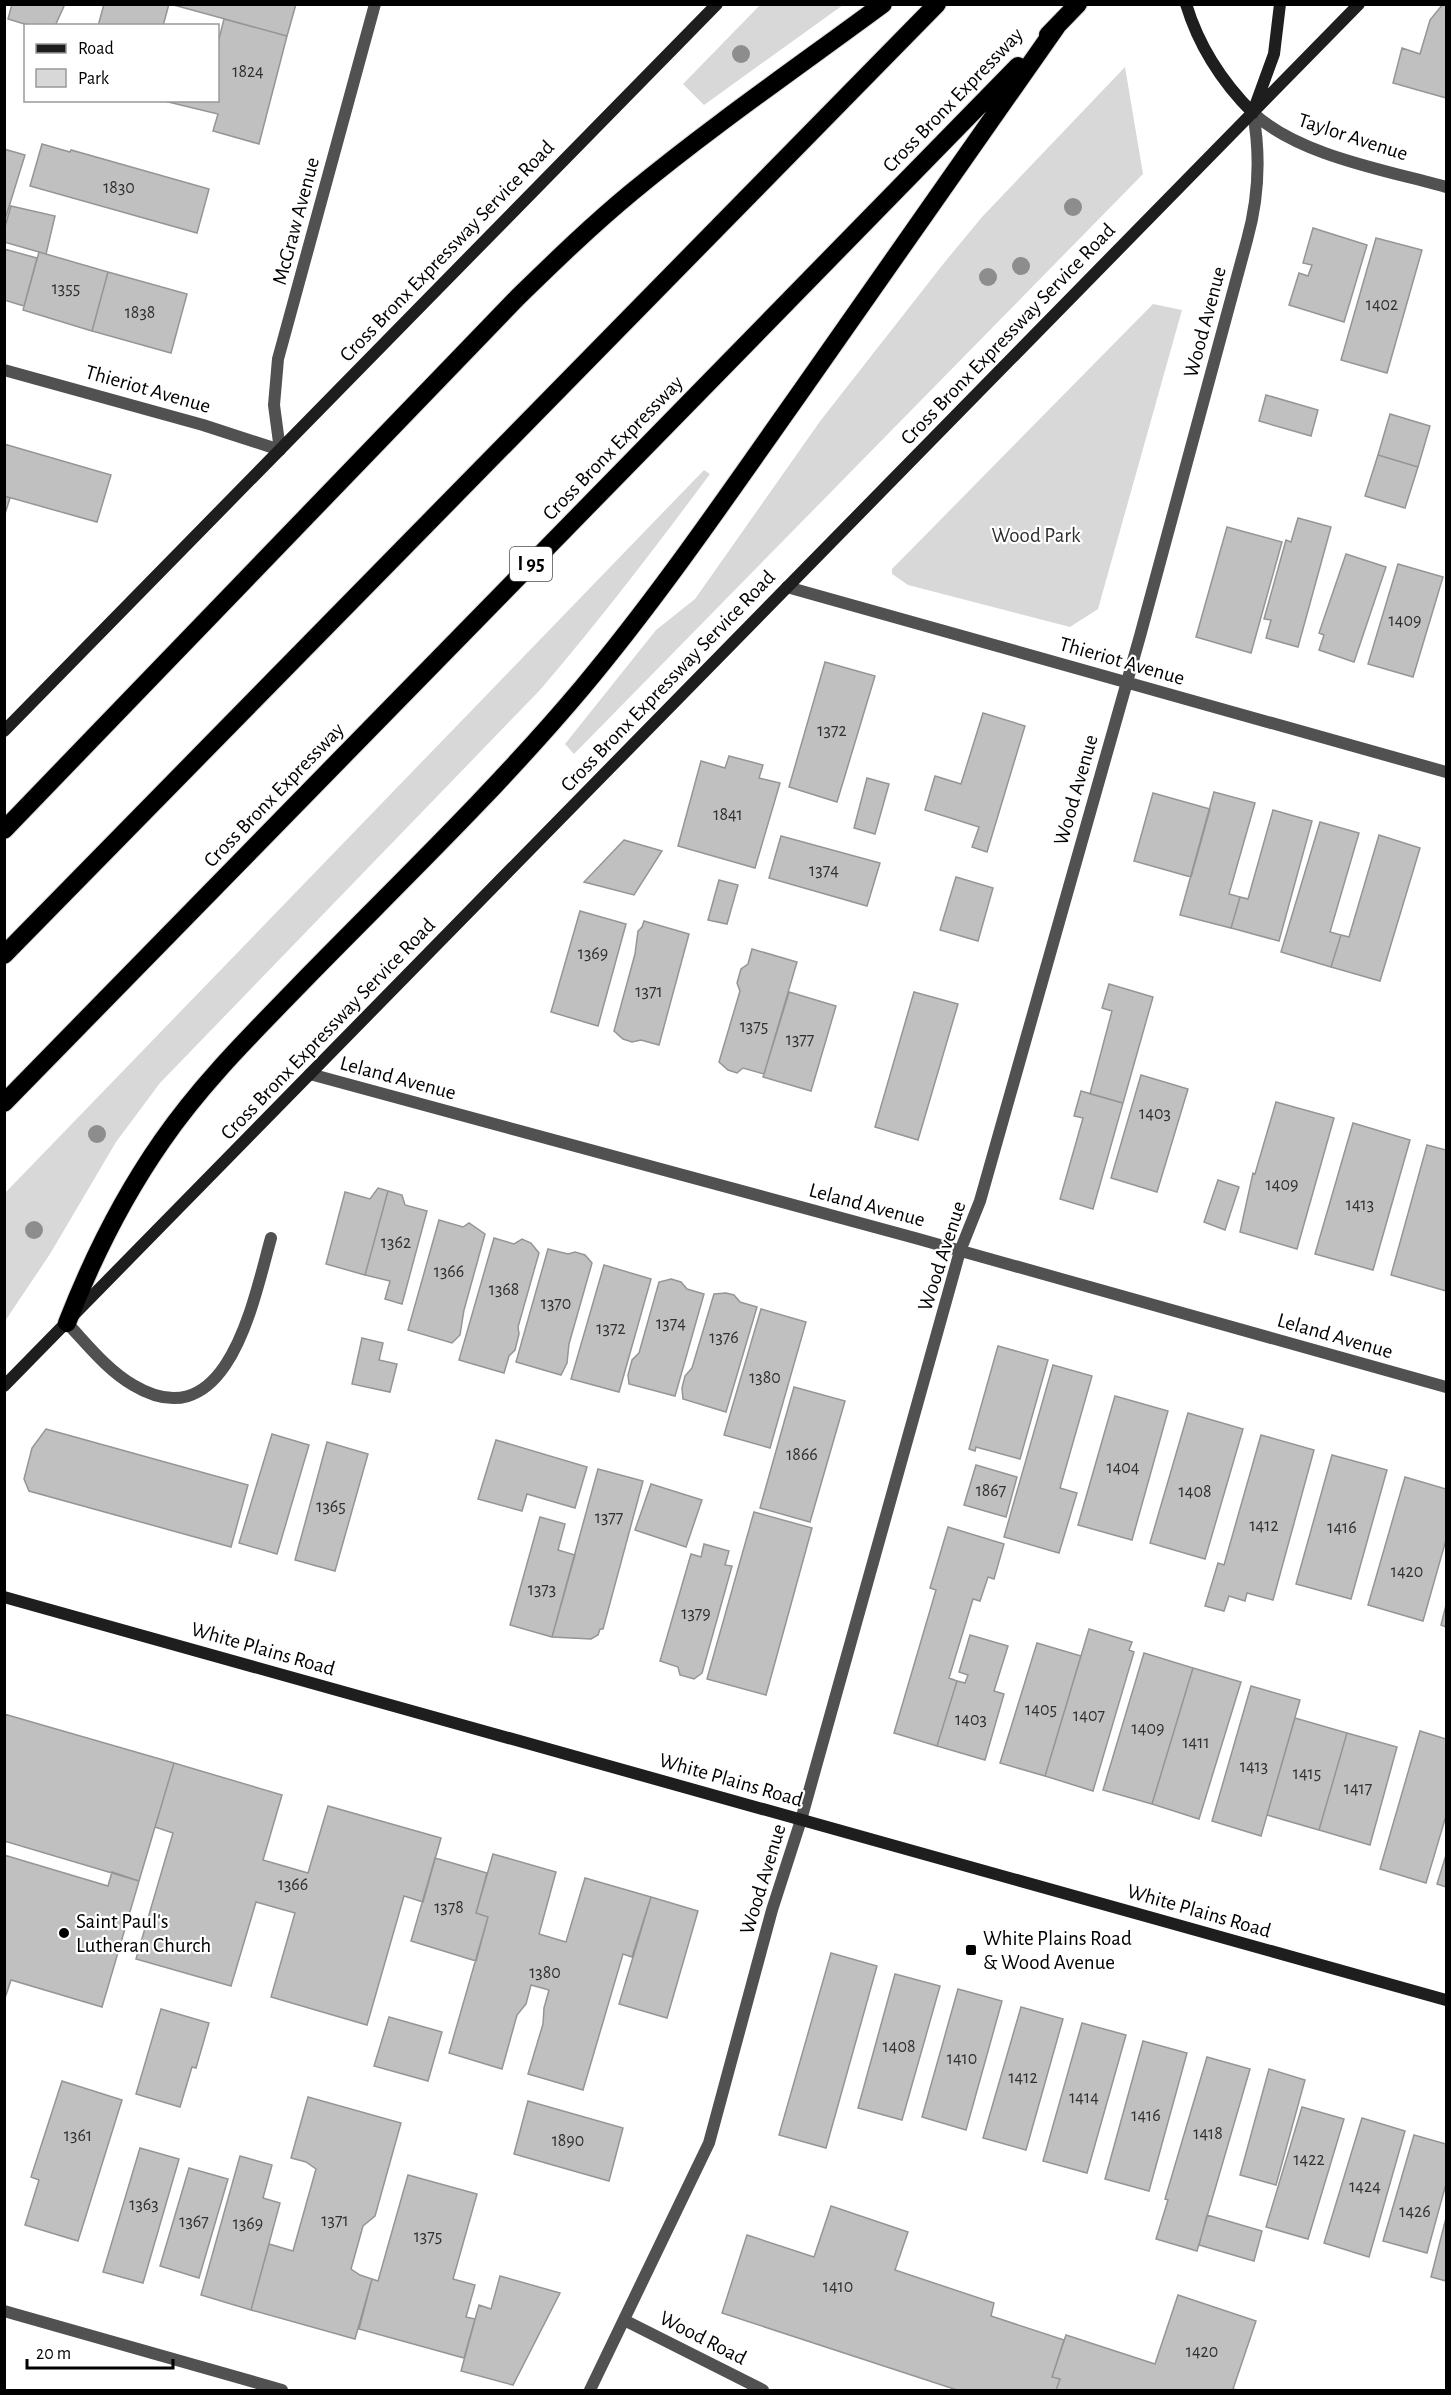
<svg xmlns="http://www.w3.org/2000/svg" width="1451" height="2395" font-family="'Alegreya Sans',sans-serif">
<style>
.green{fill:#d8d8d8}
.building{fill:#c0c0c0;stroke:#959595;stroke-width:1.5}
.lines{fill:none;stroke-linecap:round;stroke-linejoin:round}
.highway-casing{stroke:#dbdbdb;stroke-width:20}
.lane{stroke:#515151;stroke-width:12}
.street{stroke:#515151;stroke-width:12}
.secondary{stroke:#1e1e1e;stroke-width:12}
.highway{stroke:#000;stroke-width:18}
.tree{fill:#8d8d8d}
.poi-dot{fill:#000;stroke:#fff;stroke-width:2}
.labels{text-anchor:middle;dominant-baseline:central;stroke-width:4.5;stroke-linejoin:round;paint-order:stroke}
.number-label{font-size:18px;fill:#303030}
.shield{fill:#fff;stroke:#4c4c4c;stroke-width:1.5}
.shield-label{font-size:20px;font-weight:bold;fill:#000}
.street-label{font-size:21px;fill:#000;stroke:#fff}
.park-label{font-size:21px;fill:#2f2f2f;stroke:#fff}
.poi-label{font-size:21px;fill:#000;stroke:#fff;text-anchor:start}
</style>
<rect width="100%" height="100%" fill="#fff"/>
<!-- green -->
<path class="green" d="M 761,4 L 843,5 L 704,105 L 683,84 Z
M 1125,67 L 1143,174 L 574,754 L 565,744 L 656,630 L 695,599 L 821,420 L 944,263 L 982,217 Z
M 1153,304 L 1182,310 L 1098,609 L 1070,627 L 908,585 L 892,574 L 892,569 Z
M 704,470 L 710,474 C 655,548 600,620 540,690 L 160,1083 L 116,1142 L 50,1254 L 5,1321 L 5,1193 Z"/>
<!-- building -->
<path class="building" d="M 12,4 L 65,4 L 55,26 L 31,26 L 8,19 Z
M 104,4 L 169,4 L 163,26 L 98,26 Z
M 170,4 L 296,4 L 287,36 Z
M 1443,4 L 1446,4 L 1446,98 L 1393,83 L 1402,48 L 1420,54 L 1430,20 Z
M 224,19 L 287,36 L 259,144 L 213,131 L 218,114 L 160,100 L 218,100 L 218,43 Z
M 42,144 L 70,152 L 71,150 L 209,189 L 197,233 L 30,186 Z
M 4,149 L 25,155 L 4,223 Z
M 11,206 L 55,216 L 46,254 L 4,242 L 4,230 Z
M 1313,228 L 1367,245 L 1344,322 L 1289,305 L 1299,273 L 1308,276 L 1312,265 L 1303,263 Z
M 1376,238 L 1422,250 L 1387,373 L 1341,360 Z
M 4,249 L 37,258 L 24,306 L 4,300 Z
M 39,252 L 108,272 L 92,331 L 23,310 Z
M 108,272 L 187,294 L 171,353 L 92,331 Z
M 1266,395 L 1318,410 L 1311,436 L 1259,421 Z
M 1390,414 L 1430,426 L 1418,467 L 1378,455 Z
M 4,444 L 111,475 L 97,522 L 4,496 Z
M 1378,455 L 1418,467 L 1405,508 L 1365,496 Z
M 4,496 L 10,498 L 4,517 Z
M 1298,518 L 1331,527 L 1298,647 L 1266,638 L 1271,620 L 1264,619 L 1286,540 L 1291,542 Z
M 1227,527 L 1282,542 L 1251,653 L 1196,637 Z
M 1346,554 L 1386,567 L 1354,662 L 1319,650 L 1324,635 L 1319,633 Z
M 1398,564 L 1443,577 L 1413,677 L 1368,664 Z
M 825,662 L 875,676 L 837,802 L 789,787 Z
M 983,713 L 1025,726 L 987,852 L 972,847 L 979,827 L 925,810 L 935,776 L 961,784 Z
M 729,756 L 763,765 L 759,778 L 780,783 L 755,868 L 678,846 L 701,761 L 725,768 Z
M 867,778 L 889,784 L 875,834 L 854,828 Z
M 1214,792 L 1255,803 L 1229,894 L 1240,897 L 1231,928 L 1180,915 Z
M 1153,793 L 1210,809 L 1191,877 L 1134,861 Z
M 1273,810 L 1312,821 L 1279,941 L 1231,928 L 1240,897 L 1248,899 Z
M 1320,822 L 1359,833 L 1330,932 L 1341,935 L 1331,967 L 1281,952 Z
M 1379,835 L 1420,848 L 1380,981 L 1331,967 L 1341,935 L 1349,937 Z
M 781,836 L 880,863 L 867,906 L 769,878 Z
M 624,840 L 662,851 L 634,895 L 584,882 Z
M 956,877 L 993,888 L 978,941 L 940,930 Z
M 719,880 L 738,885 L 727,924 L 708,920 Z
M 580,911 L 626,924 L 598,1026 L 551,1012 Z
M 644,921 L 689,934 L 659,1045 L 641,1040 L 632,1042 L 623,1039 L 614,1031 L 635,954 L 638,931 L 642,927 Z
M 752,949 L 797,962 L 764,1074 L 743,1068 L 737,1073 L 728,1070 L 719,1062 L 740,991 L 737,983 L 741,969 L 748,964 Z
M 1109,984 L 1153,997 L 1123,1103 L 1090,1094 L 1112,1011 L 1102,1008 Z
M 789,992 L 836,1006 L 811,1091 L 763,1077 Z
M 914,992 L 958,1004 L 918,1140 L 875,1127 Z
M 1141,1075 L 1188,1089 L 1157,1192 L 1111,1178 Z
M 1081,1091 L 1123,1103 L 1093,1209 L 1060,1199 L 1083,1118 L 1074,1116 Z
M 1276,1102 L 1334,1118 L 1297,1249 L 1240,1232 L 1253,1173 L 1255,1174 Z
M 1353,1123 L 1410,1140 L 1373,1270 L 1315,1254 Z
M 1427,1145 L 1446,1150 L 1446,1291 L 1391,1275 Z
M 1218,1180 L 1239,1187 L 1225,1230 L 1204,1222 Z
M 378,1188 L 388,1191 L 365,1275 L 326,1264 L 345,1192 L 370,1199 Z
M 388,1191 L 402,1195 L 405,1205 L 427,1211 L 402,1304 L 385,1299 L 390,1281 L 365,1275 Z
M 439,1220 L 463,1227 L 469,1223 L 485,1234 L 464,1310 L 460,1335 L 452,1343 L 408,1330 Z
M 494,1238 L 514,1244 L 522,1239 L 531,1243 L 539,1253 L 518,1327 L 519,1334 L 515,1350 L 509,1356 L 504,1373 L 459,1360 Z
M 548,1249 L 568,1254 L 575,1252 L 585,1255 L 592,1263 L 569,1344 L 567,1363 L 561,1375 L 516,1362 Z
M 604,1265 L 651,1279 L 619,1392 L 571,1379 Z
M 671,1279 L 681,1282 L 687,1289 L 704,1294 L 675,1396 L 629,1384 L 628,1375 L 632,1360 L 639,1353 L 659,1282 Z
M 726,1293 L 734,1295 L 740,1302 L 757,1307 L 726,1412 L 683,1399 L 682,1388 L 685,1376 L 692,1368 L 714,1294 Z
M 761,1309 L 806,1322 L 770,1448 L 724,1435 Z
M 362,1338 L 383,1343 L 379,1360 L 397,1364 L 390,1392 L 352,1384 Z
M 998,1346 L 1048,1360 L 1020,1459 L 976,1447 L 975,1451 L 969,1449 Z
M 1053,1365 L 1092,1376 L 1060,1488 L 1077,1493 L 1059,1553 L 1004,1537 Z
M 794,1387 L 845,1401 L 810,1522 L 760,1508 Z
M 1115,1396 L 1168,1411 L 1132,1540 L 1078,1525 Z
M 1188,1413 L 1243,1429 L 1205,1559 L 1150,1543 Z
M 46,1429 L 248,1485 L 231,1547 L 29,1491 L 24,1479 L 32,1448 Z
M 272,1434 L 309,1445 L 277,1554 L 239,1543 Z
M 1261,1435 L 1314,1450 L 1273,1600 L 1247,1593 L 1245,1601 L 1229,1596 L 1224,1611 L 1205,1606 L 1218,1563 L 1224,1565 Z
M 496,1440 L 587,1467 L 575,1508 L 527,1494 L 522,1511 L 478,1499 Z
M 327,1442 L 368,1454 L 335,1571 L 295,1560 Z
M 1332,1455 L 1387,1470 L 1351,1599 L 1296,1584 Z
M 976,1465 L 1017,1477 L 1006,1517 L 964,1505 Z
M 598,1469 L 643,1481 L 603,1629 L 600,1629 L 598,1635 L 591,1639 L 552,1637 Z
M 1405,1477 L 1446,1489 L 1446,1540 L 1423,1621 L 1368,1605 Z
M 651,1484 L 702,1500 L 686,1547 L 635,1530 Z
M 754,1512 L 812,1528 L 766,1695 L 707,1679 Z
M 540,1517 L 565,1524 L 558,1550 L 575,1555 L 552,1637 L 510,1625 Z
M 948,1527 L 1004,1544 L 994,1579 L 988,1577 L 980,1601 L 973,1599 L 949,1678 L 957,1681 L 937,1746 L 894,1733 L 936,1590 L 930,1588 Z
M 704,1544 L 729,1551 L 725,1565 L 732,1566 L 702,1673 L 694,1679 L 680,1675 L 678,1667 L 660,1661 L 691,1554 L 701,1557 Z
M 1446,1605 L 1446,1627 L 1441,1625 Z
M 1089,1629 L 1132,1642 L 1129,1650 L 1134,1652 L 1093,1791 L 1045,1776 Z
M 970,1635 L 1008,1646 L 994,1691 L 1004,1694 L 985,1760 L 937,1746 L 957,1681 L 965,1683 L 968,1675 L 959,1672 Z
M 1037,1643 L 1081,1656 L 1045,1776 L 1000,1763 Z
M 1144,1653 L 1193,1668 L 1152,1804 L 1103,1790 Z
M 1193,1668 L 1241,1682 L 1199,1819 L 1152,1804 Z
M 1251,1686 L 1300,1700 L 1261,1836 L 1212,1821 Z
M 4,1714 L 174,1763 L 139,1881 L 4,1841 Z
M 1295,1718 L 1347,1733 L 1319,1830 L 1267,1815 Z
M 1420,1731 L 1446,1739 L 1446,1816 L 1426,1883 L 1380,1869 Z
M 1347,1733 L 1397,1747 L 1370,1845 L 1319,1830 Z
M 174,1763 L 282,1795 L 263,1860 L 308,1873 L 328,1806 L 441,1838 L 423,1902 L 404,1896 L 367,2025 L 271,1997 L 295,1913 L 256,1902 L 231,1986 L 136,1959 L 173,1833 L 155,1827 Z
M 493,1854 L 556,1872 L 539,1934 L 566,1942 L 585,1878 L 651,1897 L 632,1957 L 623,1954 L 583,2090 L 528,2074 L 543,2024 L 544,2008 L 549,1990 L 531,1985 L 526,2004 L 517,2015 L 502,2069 L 449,2053 L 488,1917 L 476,1913 Z
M 4,1855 L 108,1886 L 112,1872 L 139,1881 L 102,2007 L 11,1980 L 4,2001 Z
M 1446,1855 L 1446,1887 L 1437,1884 Z
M 435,1858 L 487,1873 L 476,1913 L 488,1917 L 476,1961 L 411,1941 Z
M 651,1897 L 698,1911 L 667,2018 L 619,2004 Z
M 831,1953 L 877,1966 L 826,2148 L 779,2135 Z
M 895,1974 L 940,1986 L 902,2120 L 858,2108 Z
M 958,1989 L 1002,2001 L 966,2130 L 922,2117 Z
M 1021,2007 L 1063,2019 L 1026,2150 L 983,2138 Z
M 161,2009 L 209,2023 L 196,2068 L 192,2067 L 180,2107 L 136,2094 Z
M 389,2017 L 442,2032 L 428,2081 L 374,2066 Z
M 1082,2023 L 1126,2035 L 1087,2173 L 1043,2161 Z
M 1143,2041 L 1187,2053 L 1149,2191 L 1105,2179 Z
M 1207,2057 L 1250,2069 L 1197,2251 L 1156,2239 L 1168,2200 L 1165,2199 Z
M 1269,2069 L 1305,2080 L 1276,2185 L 1240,2175 Z
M 62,2081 L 122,2100 L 78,2241 L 25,2225 L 39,2180 L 31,2177 Z
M 308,2097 L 401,2123 L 375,2216 L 363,2226 L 351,2269 L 360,2275 L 372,2279 L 355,2339 L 251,2310 L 269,2244 L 293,2251 L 316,2169 L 306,2162 L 291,2158 Z
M 528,2101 L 623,2128 L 609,2181 L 514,2154 Z
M 1302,2107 L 1344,2119 L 1308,2239 L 1266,2227 Z
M 1362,2118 L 1405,2131 L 1369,2257 L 1324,2243 Z
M 1414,2135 L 1446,2144 L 1446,2184 L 1427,2253 L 1383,2241 Z
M 140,2148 L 179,2159 L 143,2283 L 103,2272 Z
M 240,2156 L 272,2165 L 263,2198 L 280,2203 L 251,2310 L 201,2295 Z
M 189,2168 L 228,2179 L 199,2278 L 160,2266 Z
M 408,2175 L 477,2194 L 453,2279 L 475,2285 L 466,2317 L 475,2319 L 464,2358 L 359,2329 L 372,2279 L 378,2281 Z
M 831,2206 L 908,2232 L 895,2270 L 994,2303 L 991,2316 L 1064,2340 L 1052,2377 L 1060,2379 L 1056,2390 L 957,2390 L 722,2313 L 747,2235 L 814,2257 Z
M 1207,2215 L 1262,2231 L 1254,2261 L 1199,2245 Z
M 1446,2218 L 1446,2281 L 1431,2277 Z
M 500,2276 L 560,2293 L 513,2385 L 461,2371 L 479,2305 L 491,2309 Z
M 1178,2295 L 1256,2321 L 1233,2389 L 1237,2390 L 1056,2390 L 1060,2379 L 1052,2377 L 1066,2335 L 1155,2364 Z"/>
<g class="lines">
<!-- highway casing -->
<g class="highway-casing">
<path id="highway" d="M 1048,35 L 1078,4
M 4,830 L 518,297 C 555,261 592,225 632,192 C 712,126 799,66 883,4
M 4,955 L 937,4
M 4,1103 L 1018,66
M 67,1323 C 92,1259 123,1197 162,1141 C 204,1080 258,1028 309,975 C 401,881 497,789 582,688 C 659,596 727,496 797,397 C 884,273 970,150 1057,26"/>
</g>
<!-- lane -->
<path class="lane" d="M 67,1323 C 87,1344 107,1370 133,1385 C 228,1442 254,1298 271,1238"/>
<!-- street -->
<path class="street" d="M 1253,113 C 1300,156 1386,170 1446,187
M 4,370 L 203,425 L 280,450 L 274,405 L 278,359 L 375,4
M 787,587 L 1446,772
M 310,1074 L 915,1238 L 1446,1387
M 4,2311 L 282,2390
M 626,2321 L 763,2390
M 590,2390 L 709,2143 L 772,1910 L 801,1820 L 960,1251 L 980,1201 L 1140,636 L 1247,240 C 1259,197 1261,157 1253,113"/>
<!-- secondary -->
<path class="secondary" d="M 1186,4 C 1199,47 1222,82 1253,113
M 1254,109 L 1274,54 L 1280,4
M 4,731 L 717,4
M 4,1386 L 1359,4
M 4,1597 L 1446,2000"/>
<!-- highway -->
<use href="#highway" class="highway"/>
</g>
<!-- trees -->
<g class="tree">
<circle cx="741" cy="54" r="9"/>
<circle cx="1073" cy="207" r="9"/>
<circle cx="1021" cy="266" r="9"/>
<circle cx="988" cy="277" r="9"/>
<circle cx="97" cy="1134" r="9"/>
<circle cx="34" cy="1230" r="9"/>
</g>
<!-- markers -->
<g class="poi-dot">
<circle cx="64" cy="1933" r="6"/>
<rect x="965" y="1944" width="12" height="12" rx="3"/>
</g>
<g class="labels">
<!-- number labels -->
<g class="number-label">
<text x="248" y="72">1824</text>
<text x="119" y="188">1830</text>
<text x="66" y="289">1355</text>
<text x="1382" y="305">1402</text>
<text x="140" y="313">1838</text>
<text x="1405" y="621">1409</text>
<text x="832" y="731">1372</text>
<text x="728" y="815">1841</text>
<text x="824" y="871">1374</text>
<text x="593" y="954">1369</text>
<text x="649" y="992">1371</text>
<text x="754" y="1027">1375</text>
<text x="800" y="1040">1377</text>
<text x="1155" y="1114">1403</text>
<text x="1282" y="1185">1409</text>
<text x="1360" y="1205">1413</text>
<text x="396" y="1243">1362</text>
<text x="449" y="1272">1366</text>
<text x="504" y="1290">1368</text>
<text x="556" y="1304">1370</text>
<text x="671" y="1324">1374</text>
<text x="611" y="1329">1372</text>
<text x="724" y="1338">1376</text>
<text x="765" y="1378">1380</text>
<text x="802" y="1455">1866</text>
<text x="1123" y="1468">1404</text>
<text x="991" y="1491">1867</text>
<text x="1195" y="1492">1408</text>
<text x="331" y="1507">1365</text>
<text x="609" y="1518">1377</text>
<text x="1264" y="1526">1412</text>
<text x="1342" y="1528">1416</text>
<text x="1407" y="1572">1420</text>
<text x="542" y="1590">1373</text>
<text x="696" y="1614">1379</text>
<text x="1041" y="1710">1405</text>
<text x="1089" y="1716">1407</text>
<text x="971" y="1720">1403</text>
<text x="1148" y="1729">1409</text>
<text x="1196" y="1743">1411</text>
<text x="1254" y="1767">1413</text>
<text x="1307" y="1774">1415</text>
<text x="1358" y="1789">1417</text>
<text x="293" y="1885">1366</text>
<text x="449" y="1908">1378</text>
<text x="545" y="1973">1380</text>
<text x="899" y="2047">1408</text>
<text x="962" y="2059">1410</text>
<text x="1023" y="2078">1412</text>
<text x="1084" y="2098">1414</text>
<text x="1146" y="2116">1416</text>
<text x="1208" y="2134">1418</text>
<text x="78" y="2136">1361</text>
<text x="568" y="2141">1890</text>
<text x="1309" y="2160">1422</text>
<text x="1365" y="2187">1424</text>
<text x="144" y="2205">1363</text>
<text x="1415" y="2212">1426</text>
<text x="335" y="2221">1371</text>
<text x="194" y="2222">1367</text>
<text x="248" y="2224">1369</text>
<text x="428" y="2237">1375</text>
<text x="838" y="2287">1410</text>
<text x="1202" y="2352">1420</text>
</g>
<!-- shield labels -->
<rect class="shield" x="510" y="547" width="42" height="34" rx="4.5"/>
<g class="shield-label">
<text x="531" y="564">I 95</text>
</g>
<!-- street labels -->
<g class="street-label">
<text transform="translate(953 100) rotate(-46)">Cross Bronx Expressway</text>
<text transform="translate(1353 137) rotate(18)">Taylor Avenue</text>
<text transform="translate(296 221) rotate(-75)">McGraw Avenue</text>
<text transform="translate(447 251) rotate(-46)">Cross Bronx Expressway Service Road</text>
<text transform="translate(1205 322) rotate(-75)">Wood Avenue</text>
<text transform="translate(1008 334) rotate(-46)">Cross Bronx Expressway Service Road</text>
<text transform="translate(148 389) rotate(16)">Thieriot Avenue</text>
<text transform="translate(613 448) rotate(-46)">Cross Bronx Expressway</text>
<text transform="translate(1122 661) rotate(16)">Thieriot Avenue</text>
<text transform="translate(668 681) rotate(-46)">Cross Bronx Expressway Service Road</text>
<text transform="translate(1076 790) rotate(-74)">Wood Avenue</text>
<text transform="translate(274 795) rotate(-46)">Cross Bronx Expressway</text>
<text transform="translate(328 1029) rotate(-46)">Cross Bronx Expressway Service Road</text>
<text transform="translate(398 1078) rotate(15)">Leland Avenue</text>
<text transform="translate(867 1205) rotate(15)">Leland Avenue</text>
<text transform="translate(942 1256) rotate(-72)">Wood Avenue</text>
<text transform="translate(1335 1336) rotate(16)">Leland Avenue</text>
<text transform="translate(263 1649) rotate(16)">White Plains Road</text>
<text transform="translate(731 1780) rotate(16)">White Plains Road</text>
<text transform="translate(763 1879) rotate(-73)">Wood Avenue</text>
<text transform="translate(1199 1911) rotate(16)">White Plains Road</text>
<text transform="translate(703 2338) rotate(27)">Wood Road</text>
</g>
<!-- park labels -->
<g class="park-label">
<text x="1036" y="535">Wood Park</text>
</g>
<!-- poi labels -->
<g class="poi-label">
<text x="76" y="1921">Saint Paul's<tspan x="76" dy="24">Lutheran Church</tspan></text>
<text x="983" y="1938">White Plains Road<tspan x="983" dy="24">&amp; Wood Avenue</tspan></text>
</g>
</g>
<!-- border -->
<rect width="1451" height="2395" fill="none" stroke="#000000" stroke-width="12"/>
<!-- legend -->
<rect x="24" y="24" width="195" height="78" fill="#ffffff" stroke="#999999" stroke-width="1.5"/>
<rect x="36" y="44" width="30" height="9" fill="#1e1e1e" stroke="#999999" stroke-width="1.5"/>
<text x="78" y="54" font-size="18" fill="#000000">Road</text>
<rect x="36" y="69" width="30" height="18" fill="#d8d8d8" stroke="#999999" stroke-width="1.5"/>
<text x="78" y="84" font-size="18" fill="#000000">Park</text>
<!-- scale -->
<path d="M27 2359v9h146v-9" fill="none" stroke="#000000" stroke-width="3"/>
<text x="36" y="2359" font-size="18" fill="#000000" stroke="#ffffff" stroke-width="4.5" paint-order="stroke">20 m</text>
</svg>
